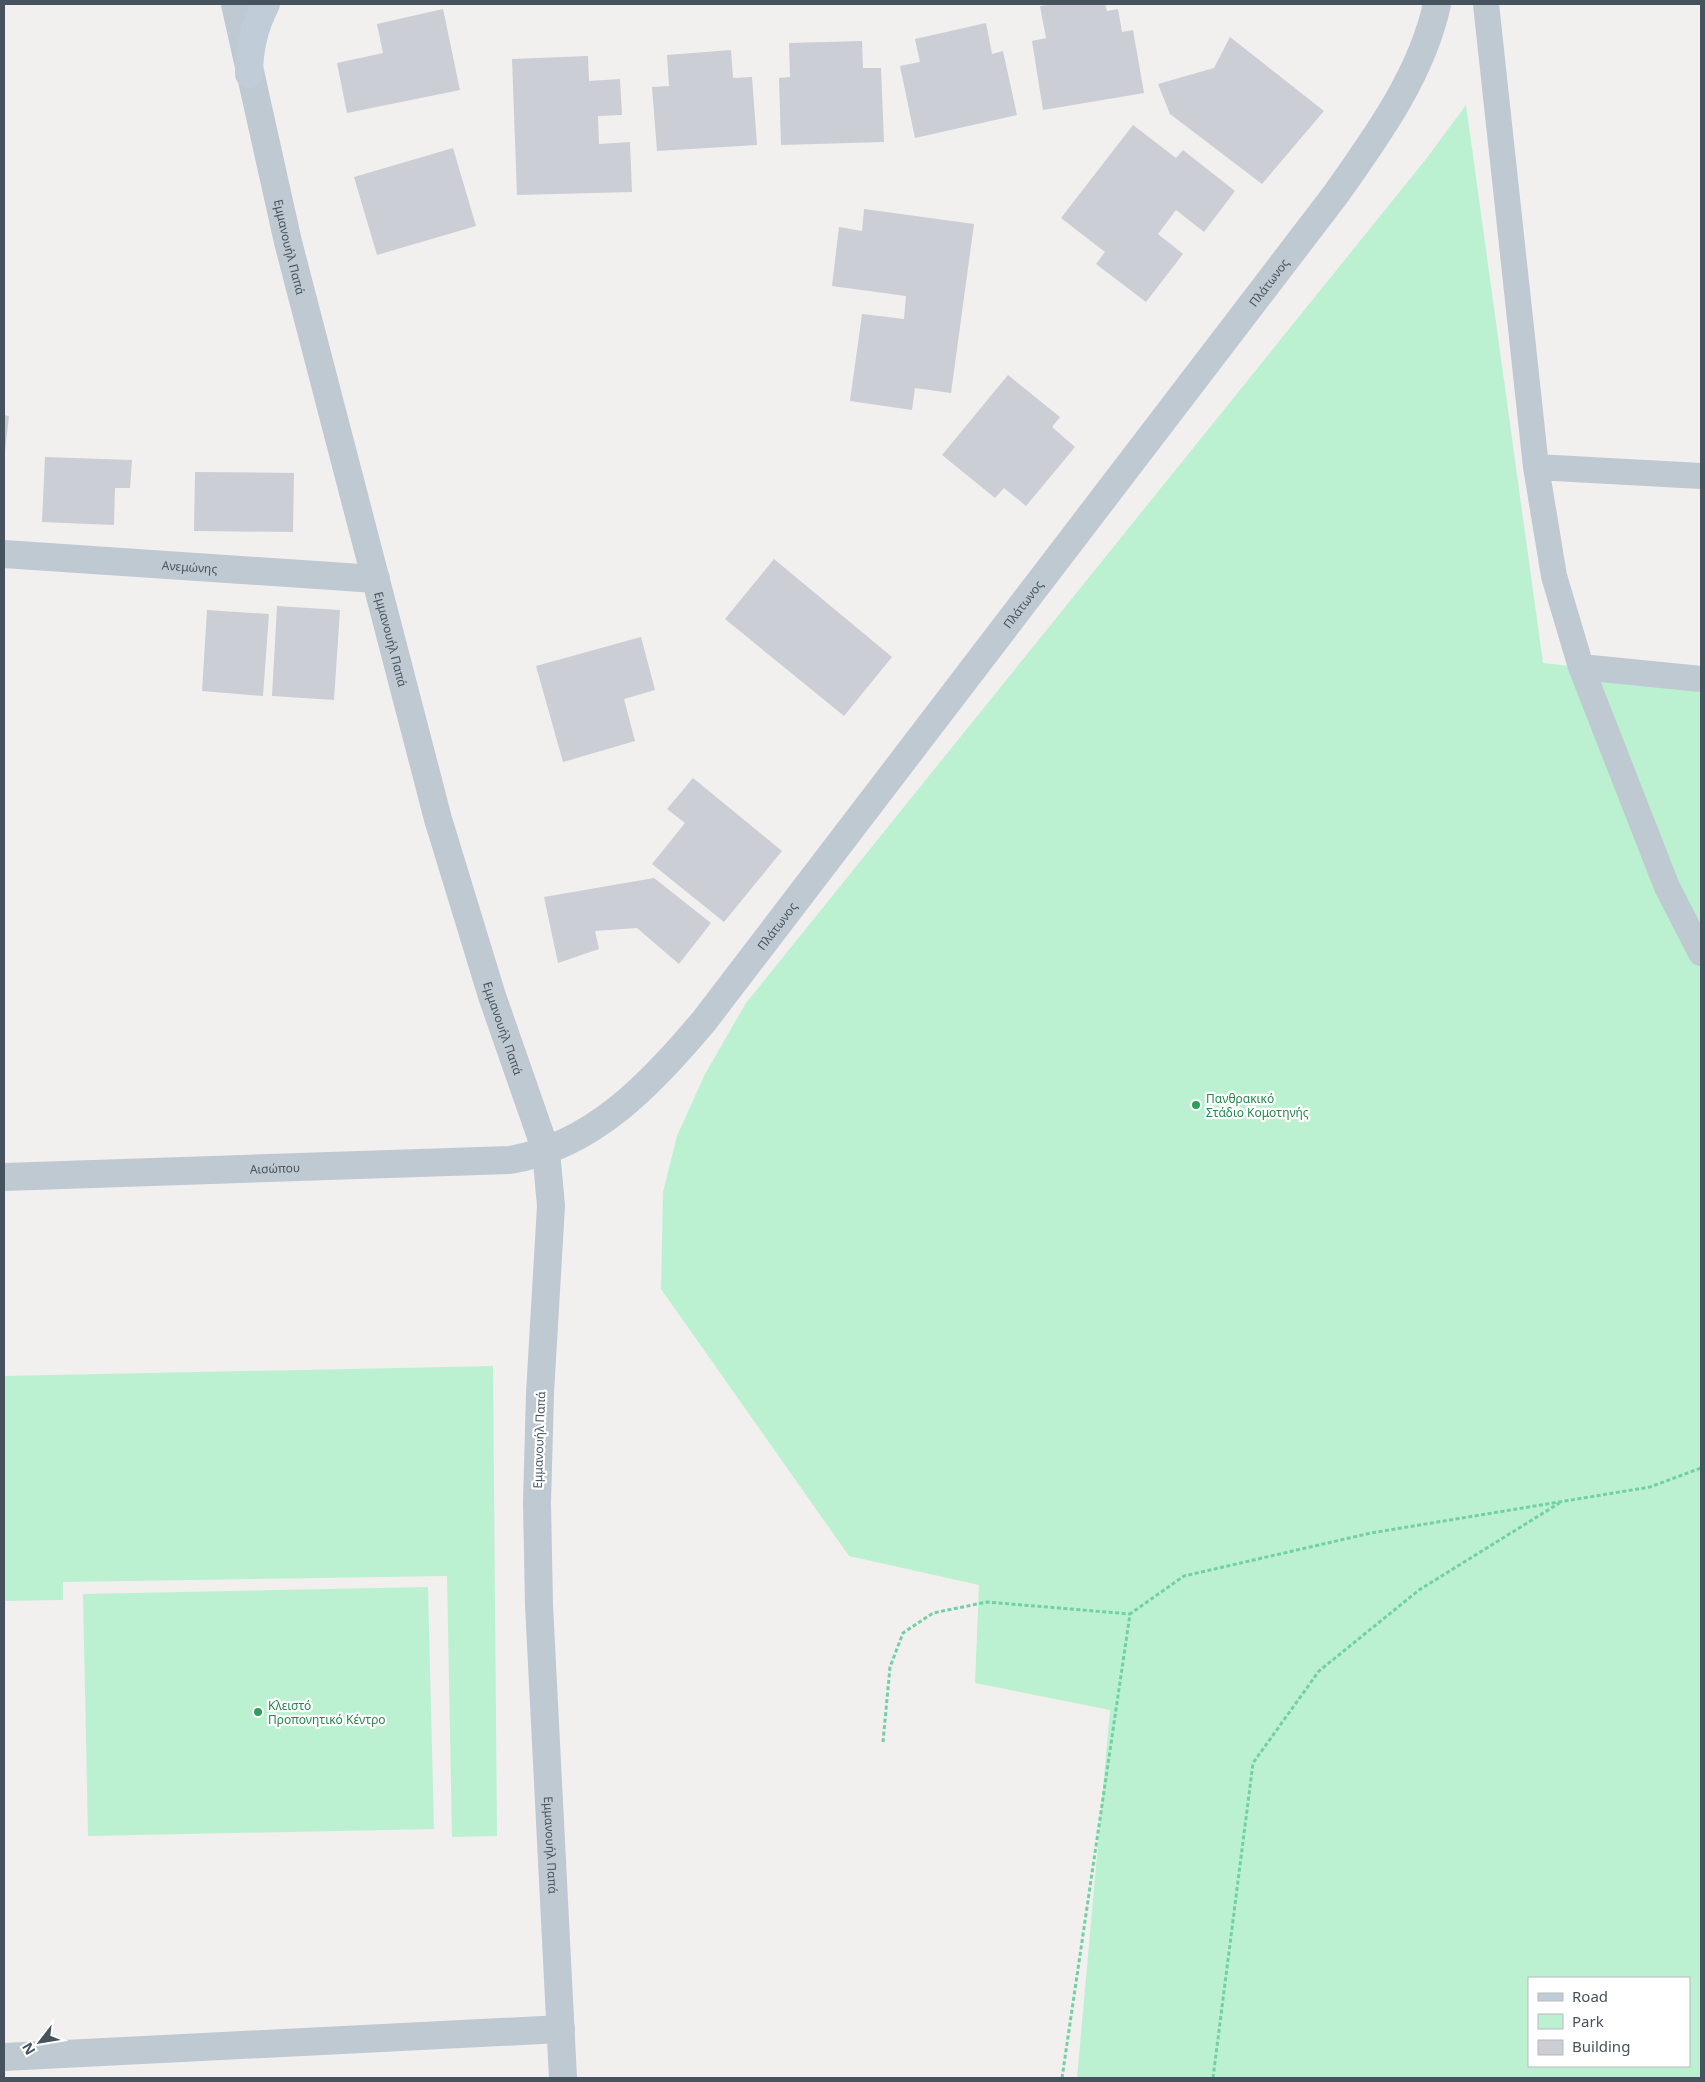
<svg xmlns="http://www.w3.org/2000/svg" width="1705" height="2082" font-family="'Noto Sans',sans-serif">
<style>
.green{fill:#bbf1d1;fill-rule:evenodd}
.building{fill:#cbced4}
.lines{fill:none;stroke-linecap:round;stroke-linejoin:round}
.path{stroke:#71d1a4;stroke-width:3;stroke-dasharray:4 2.5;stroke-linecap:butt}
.service{stroke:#bfc9d2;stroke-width:26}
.minor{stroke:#bfc9d2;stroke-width:28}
.secondary{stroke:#c1ccd9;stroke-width:28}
.leisure-dot{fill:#2e9e5b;stroke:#fff;stroke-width:2}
.labels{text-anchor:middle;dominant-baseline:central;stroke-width:4.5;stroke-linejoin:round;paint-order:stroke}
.street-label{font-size:12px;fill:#46525d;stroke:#fff}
.leisure-label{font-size:12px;fill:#27864d;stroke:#fff;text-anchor:start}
</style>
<rect width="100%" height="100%" fill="#f2efef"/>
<!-- green -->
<path class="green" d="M 1466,105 L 1543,663 L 1701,680 L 1701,2078 L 1077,2078 L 1110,1710 L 975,1683 L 979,1585 L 849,1556 L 661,1289 L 663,1192 L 677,1136 L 705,1074 L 746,1003 L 1426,159 ZM 1529,1978 L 1689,1978 L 1689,2066 L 1529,2066 Z
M 493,1366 L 497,1836 L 452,1837 L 447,1576 L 63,1582 L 63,1600 L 4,1601 L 4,1376 Z
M 428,1587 L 434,1829 L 88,1836 L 83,1594 Z"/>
<!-- building -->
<path class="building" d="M 1056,4 L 1105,4 L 1107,11 L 1118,9 L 1122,32 L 1133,30 L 1144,93 L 1043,110 L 1032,41 L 1046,38 L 1040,6 Z
M 443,9 L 460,90 L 347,113 L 337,63 L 383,53 L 377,24 Z
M 986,23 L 992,54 L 1003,51 L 1017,115 L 915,138 L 900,66 L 920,62 L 915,39 Z
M 1230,37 L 1324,111 L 1262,184 L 1170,114 L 1158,84 L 1214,68 Z
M 862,41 L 863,68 L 881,68 L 884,142 L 781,145 L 779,78 L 790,77 L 789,43 Z
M 731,50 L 733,78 L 752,77 L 757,145 L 657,151 L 652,87 L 669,86 L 667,55 Z
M 588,56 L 589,81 L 620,79 L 622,115 L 598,116 L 599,144 L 630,142 L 632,192 L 517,195 L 512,59 Z
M 1133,125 L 1176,158 L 1183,150 L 1235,191 L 1204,232 L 1176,210 L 1158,234 L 1183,254 L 1146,302 L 1096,264 L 1105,252 L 1061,218 Z
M 453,148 L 476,226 L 377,255 L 354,177 Z
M 864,209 L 974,224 L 951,393 L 915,388 L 912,410 L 850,401 L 862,314 L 904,319 L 906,296 L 832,286 L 839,227 L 862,231 Z
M 1008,375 L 1060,417 L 1052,427 L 1075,447 L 1026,506 L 1004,488 L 995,498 L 942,455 Z
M 4,415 L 9,416 L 5,451 L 4,451 Z
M 45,457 L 132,460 L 130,488 L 115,488 L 114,525 L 42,522 Z
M 195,472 L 294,473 L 293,532 L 194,531 Z
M 774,559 L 892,657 L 844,716 L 725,619 Z
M 277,606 L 340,610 L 334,700 L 272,696 Z
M 207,610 L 269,614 L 263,696 L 202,691 Z
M 641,637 L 655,690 L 624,699 L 635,741 L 563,762 L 536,666 Z
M 693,778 L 782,851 L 724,922 L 652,864 L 685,823 L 667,809 Z
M 654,878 L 711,923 L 679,964 L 637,928 L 595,931 L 599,949 L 558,963 L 544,897 Z"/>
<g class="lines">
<!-- path -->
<path class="path" d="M 883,1742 L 890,1667 L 903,1633 L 933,1613 L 987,1602 L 1130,1614
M 1062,2078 L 1130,1614 L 1184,1576 L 1371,1533 L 1650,1487 L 1701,1468
M 1213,2078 L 1253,1763 L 1319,1671 L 1419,1590 L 1561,1502"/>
<!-- service -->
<path class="service" d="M 1486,4 L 1536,467 L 1554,576 L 1581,667 L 1667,887 L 1701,953
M 1536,467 L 1701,476
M 1581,667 L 1701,679"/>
<!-- minor -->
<g class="minor">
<path id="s1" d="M 235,4 L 288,242 L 438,819 L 492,996 L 546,1151 L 551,1206 L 540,1393 L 537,1503 L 539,1605 L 563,2078"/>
<path id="s2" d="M 4,554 L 376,579"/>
<path id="s3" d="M 4,1177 L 510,1160 C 593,1146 652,1083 704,1021 L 1336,194 C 1377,136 1422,74 1437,4"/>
<path d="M 4,2057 L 561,2029"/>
</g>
<!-- secondary -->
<path class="secondary" d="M 249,74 C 249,48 254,27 266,4"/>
</g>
<!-- markers -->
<g class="leisure-dot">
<circle cx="1196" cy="1105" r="5"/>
<circle cx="258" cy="1712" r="5"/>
</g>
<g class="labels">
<!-- street labels -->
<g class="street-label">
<text stroke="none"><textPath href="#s1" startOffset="249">Εμμανουήλ Παπά</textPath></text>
<text stroke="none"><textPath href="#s3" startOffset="1680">Πλάτωνος</textPath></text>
<text stroke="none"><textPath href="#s2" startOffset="186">Ανεμώνης</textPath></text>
<text stroke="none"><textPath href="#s3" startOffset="1275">Πλάτωνος</textPath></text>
<text stroke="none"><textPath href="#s1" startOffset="654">Εμμανουήλ Παπά</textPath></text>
<text stroke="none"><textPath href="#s3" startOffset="870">Πλάτωνος</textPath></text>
<text stroke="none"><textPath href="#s1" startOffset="1059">Εμμανουήλ Παπά</textPath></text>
<text stroke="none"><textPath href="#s3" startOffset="271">Αισώπου</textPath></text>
<text transform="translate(539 1440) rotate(-88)">Εμμανουήλ Παπά</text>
<text stroke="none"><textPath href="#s1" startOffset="1884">Εμμανουήλ Παπά</textPath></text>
</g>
<!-- leisure labels -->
<g class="leisure-label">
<text x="1206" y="1098">Πανθρακικό<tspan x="1206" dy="14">Στάδιο Κομοτηνής</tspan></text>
<text x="268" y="1705">Κλειστό<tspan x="268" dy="14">Προπονητικό Κέντρο</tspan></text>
</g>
</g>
<!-- border -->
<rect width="1705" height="2082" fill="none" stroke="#46525d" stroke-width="10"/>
<!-- legend -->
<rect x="1528" y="1977" width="162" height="90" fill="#ffffff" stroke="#b5babe"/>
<rect x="1538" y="1993" width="25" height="8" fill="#c1ccd9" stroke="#b5babe"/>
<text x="1572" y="2002" font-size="15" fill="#46525d">Road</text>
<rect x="1538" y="2014" width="25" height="15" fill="#bbf1d1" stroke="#b5babe"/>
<text x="1572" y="2027" font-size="15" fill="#46525d">Park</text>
<rect x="1538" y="2040" width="25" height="15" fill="#cbced4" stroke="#b5babe"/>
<text x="1572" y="2052" font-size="15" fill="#46525d">Building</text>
<!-- north arrow -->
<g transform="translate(40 2042) rotate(239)" stroke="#ffffff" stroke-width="4" paint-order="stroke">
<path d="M0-4L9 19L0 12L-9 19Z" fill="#46525d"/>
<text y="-8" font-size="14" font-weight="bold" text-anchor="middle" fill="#46525d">N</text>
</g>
</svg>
